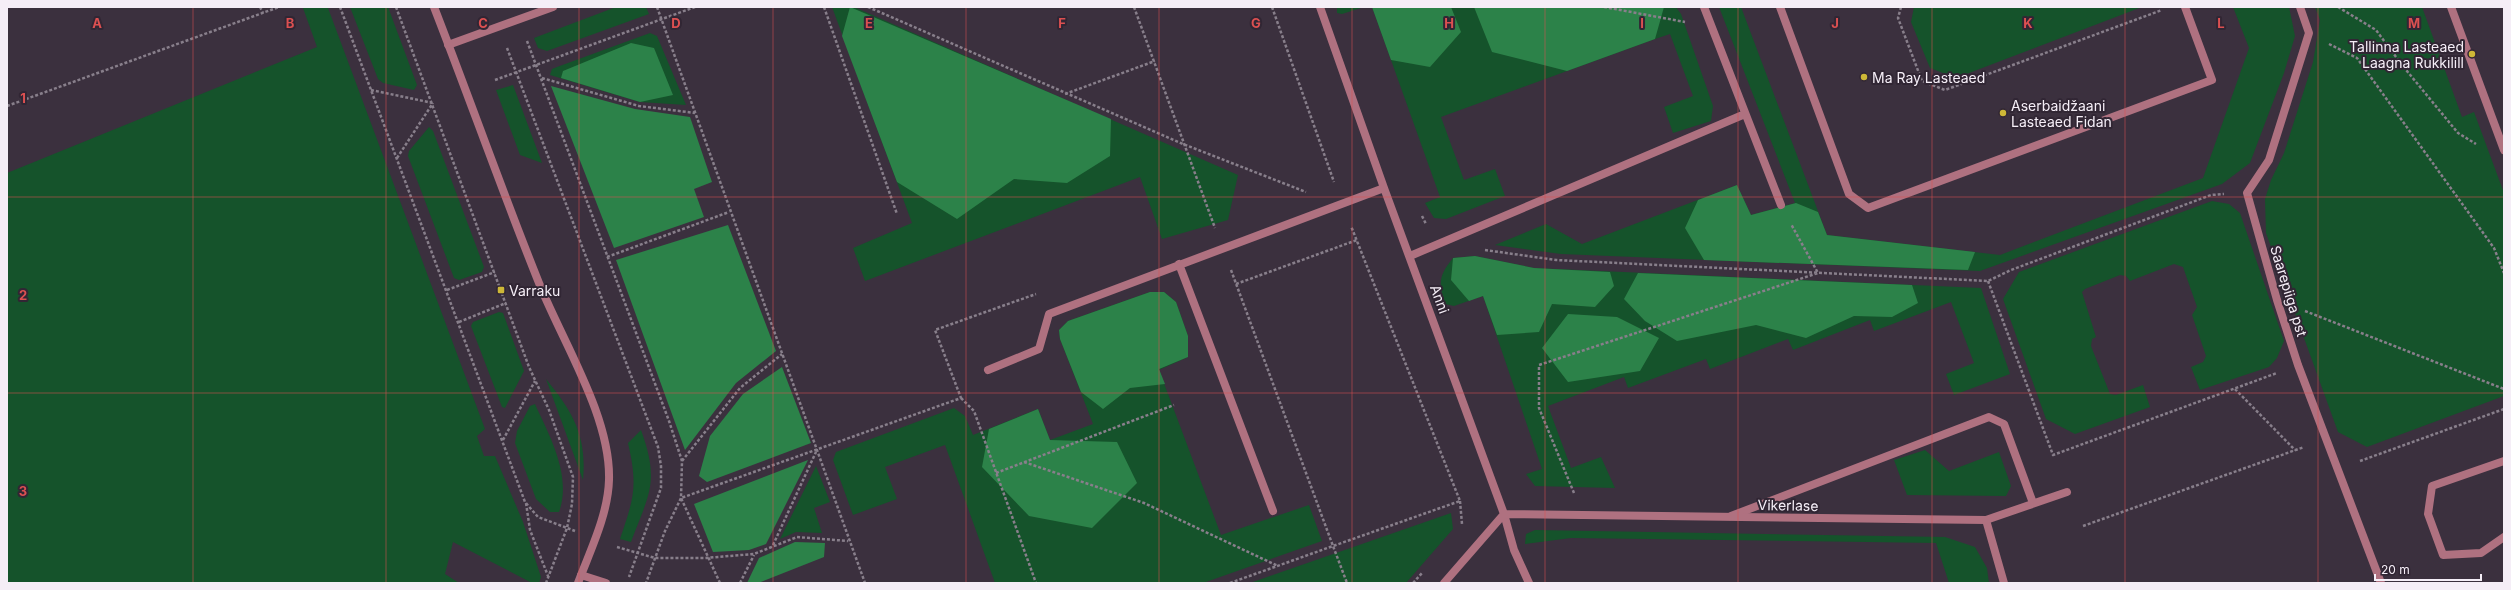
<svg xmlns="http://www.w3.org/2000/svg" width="2511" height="590" font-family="Inter,sans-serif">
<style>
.green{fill:#15532b}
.forest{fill:#2c8249}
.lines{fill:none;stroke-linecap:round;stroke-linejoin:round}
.path{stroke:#887f8b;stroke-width:2.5;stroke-dasharray:3 2;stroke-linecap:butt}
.service{stroke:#af7180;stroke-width:8}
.pedestrian{stroke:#af7180;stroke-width:8}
.minor{stroke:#af7180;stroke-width:8}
.tertiary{stroke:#af7180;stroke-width:8}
.grid{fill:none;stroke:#dc5051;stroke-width:1;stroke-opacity:0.55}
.poi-dot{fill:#ceb837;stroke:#312634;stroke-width:1.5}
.labels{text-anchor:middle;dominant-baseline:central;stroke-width:4;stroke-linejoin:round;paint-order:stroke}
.poi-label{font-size:14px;fill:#f5eef7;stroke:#312634;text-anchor:start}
.street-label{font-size:14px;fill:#f5eef7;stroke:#312634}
.grid-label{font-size:13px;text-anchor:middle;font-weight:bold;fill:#dc5051;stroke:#312634;stroke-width:4;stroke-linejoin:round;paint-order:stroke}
</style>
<rect width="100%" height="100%" fill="#3b303e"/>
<!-- green -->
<path class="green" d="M 307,7 L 328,8 L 485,429 L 477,436 L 484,456 L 495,456 L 523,522 L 541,577 L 539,583 L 532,583 L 453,542 L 445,574 L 459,583 L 7,583 L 7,173 L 317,47 L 303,8 Z
M 350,7 L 388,7 L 417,85 L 414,90 L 383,83 L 378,79 Z
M 616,7 L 646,7 L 649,14 L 547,51 L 538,48 L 534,38 Z
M 832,7 L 854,7 L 1238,175 L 1228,220 L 1162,239 L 1140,177 L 865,281 L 853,248 L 912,223 Z
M 1337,7 L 1364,7 L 1342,14 L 1337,13 Z
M 1372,7 L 1676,7 L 1681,14 L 1713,106 L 1711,121 L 1673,133 L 1664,107 L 1693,96 L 1670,34 L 1655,39 L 1441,117 L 1464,180 L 1495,169 L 1505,196 L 1446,219 L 1434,218 L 1425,203 L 1440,197 Z
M 1719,7 L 1741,7 L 1827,235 L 2000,255 L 2203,178 L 2249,48 L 2233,7 L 2289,7 L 2295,36 L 2284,73 L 2250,163 L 2222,184 L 1980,271 L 1561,254 L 1495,245 L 1546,224 L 1582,244 L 1737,185 L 1751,215 L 1795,203 Z
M 1914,7 L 2142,7 L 1956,78 L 1930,68 L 1911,22 Z
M 2315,7 L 2422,7 L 2462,117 L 2474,112 L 2504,193 L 2504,396 L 2367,447 L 2338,432 L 2266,233 L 2265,199 L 2271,180 L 2284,153 L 2313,62 L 2320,20 Z
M 650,33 L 657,36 L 686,105 L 640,102 L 550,75 L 552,69 L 557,67 Z
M 513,85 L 542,163 L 520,155 L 496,90 Z
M 429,127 L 433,131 L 484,267 L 482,272 L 459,280 L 454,278 L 408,156 L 409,151 Z
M 2212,201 L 2229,204 L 2240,213 L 2284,341 L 2277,358 L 2269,367 L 2200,390 L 2191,367 L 2203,362 L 2206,356 L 2192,315 L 2197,307 L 2183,267 L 2174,264 L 2130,281 L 2126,276 L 2120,275 L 2085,289 L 2082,292 L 2096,337 L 2092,339 L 2091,346 L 2110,394 L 2116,395 L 2143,385 L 2150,407 L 2075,434 L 2046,419 L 2003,299 L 2019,272 Z
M 1475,256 L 1534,268 L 1981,288 L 2010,374 L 1954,395 L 1946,374 L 1974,363 L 1951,302 L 1874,331 L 1870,320 L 1793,350 L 1788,339 L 1710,369 L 1706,359 L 1628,388 L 1624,377 L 1548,406 L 1571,468 L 1601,457 L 1615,488 L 1535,486 L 1526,474 L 1542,469 L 1483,296 L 1454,306 L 1445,304 C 1438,283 1439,275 1453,258 Z
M 1150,292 L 1164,292 L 1176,302 L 1188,336 L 1188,357 L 1159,370 L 1221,535 L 1309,505 L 1322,541 L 1203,583 L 995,583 L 945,445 L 885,467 L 897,499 L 853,515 L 833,460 L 836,452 L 954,408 L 965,416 L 973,435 L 1038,409 L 1050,440 L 1093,424 L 1060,339 L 1059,330 L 1068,321 Z
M 499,312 L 503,313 L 524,371 L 505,408 L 502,407 L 471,326 L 473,322 Z
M 546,379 C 573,412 587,436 583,480 Z
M 535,404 C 550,437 572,476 559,512 L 550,512 L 536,499 L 515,443 L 517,431 L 530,406 Z
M 641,430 C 660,482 649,494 631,542 L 620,539 C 634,498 638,486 628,443 Z
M 1925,450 L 1949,471 L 1999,452 L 2011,486 L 2006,496 L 1907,495 L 1894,460 Z
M 816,466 L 830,502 L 814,508 L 822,533 L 796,532 L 780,539 Z
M 1451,513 L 1453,529 L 1406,583 L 1250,583 Z
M 1535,530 L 1945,537 L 1975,547 L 1987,568 L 1989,583 L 1949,583 L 1936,543 L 1571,538 L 1525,544 L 1526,534 Z"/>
<!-- forest -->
<path class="forest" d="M 850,7 L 1111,119 L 1110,156 L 1067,183 L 1014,179 L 957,219 L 897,182 L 842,36 Z
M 1372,7 L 1451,7 L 1461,32 L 1430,67 L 1391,60 Z
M 1474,7 L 1664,7 L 1655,39 L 1567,71 L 1492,52 Z
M 631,43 L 654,48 L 673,95 L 640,102 L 561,78 L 563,71 Z
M 551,86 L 635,109 L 690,117 L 712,182 L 694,189 L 704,217 L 614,248 Z
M 1737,185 L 1751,215 L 1796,203 L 1818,212 L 1827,235 L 1975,252 L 1968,270 L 1704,260 L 1685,228 L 1698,200 Z
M 728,225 L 776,351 L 736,383 L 685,450 L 616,260 Z
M 1475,256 L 1534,268 L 1610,272 L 1614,286 L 1595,307 L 1552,304 L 1539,332 L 1497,335 L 1483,296 L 1469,301 L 1451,280 L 1453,258 Z
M 1638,273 L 1912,285 L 1918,303 L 1892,317 L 1854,316 L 1806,338 L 1756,325 L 1677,341 L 1645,321 L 1624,299 Z
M 1150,292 L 1164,292 L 1176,302 L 1188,336 L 1188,357 L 1159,369 L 1165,384 L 1130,388 L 1103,409 L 1081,392 L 1060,339 L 1059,330 L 1068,321 Z
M 1568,314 L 1617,317 L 1659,338 L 1640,371 L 1568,382 L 1542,348 Z
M 782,367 L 811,443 L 707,482 L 699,476 L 710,436 L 743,394 Z
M 1038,409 L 1050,440 L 1117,442 L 1137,483 L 1092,528 L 1029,516 L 982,467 L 989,429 Z
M 808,460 L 766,544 L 749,550 L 713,552 L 694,504 Z
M 795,542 L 825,543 L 824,557 L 758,583 L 747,583 L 759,558 Z"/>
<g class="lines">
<!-- path -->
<path class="path" d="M 260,7 L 263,13
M 340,7 L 525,502 L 538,517 L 575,531
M 396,7 L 529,367 L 549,410 L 573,477 L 572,504 L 567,528 L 546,583
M 657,7 L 865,583
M 824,7 L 897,214
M 868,7 L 1183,144 L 1306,192
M 1134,7 L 1215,228
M 1272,7 L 1334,182
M 1604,7 L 1685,22
M 1901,7 L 1898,18 L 1922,81 L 1945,90 L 2162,10
M 2338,7 L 2376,30 L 2402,65 L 2458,133 L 2476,144
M 527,41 L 669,421 L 682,461 L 681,498 L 665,531 L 646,583
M 2329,44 L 2357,58 L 2494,248 L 2504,273
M 507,48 L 658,447 L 661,466 L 661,488 L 629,577
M 542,78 L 639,106 L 695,113
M 495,80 L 695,7
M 371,90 L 433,103
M 1065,94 L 1155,61
M 7,106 L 279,7
M 397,158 L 433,103
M 1422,216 L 1426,224
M 1485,250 L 1556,260 L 1988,281 L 2011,270 L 2211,195 L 2224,194
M 607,257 L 729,212
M 1231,270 L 1333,546 L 1460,501 L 1351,226
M 1988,281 L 2053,455 L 2277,373
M 1236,284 L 1357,240
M 447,290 L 495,272
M 2305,311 L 2504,389
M 459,322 L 506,303
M 2235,389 L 2295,450
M 961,398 L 974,411 L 1036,583
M 503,440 L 535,381
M 682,461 L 740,388 L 782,354
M 2360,461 L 2504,409
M 1024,462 L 1144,503 L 1278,566
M 996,473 L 1174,405
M 1574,493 L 1539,408 L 1539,365 L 1818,273 L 1791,224
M 1460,501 L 1462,524
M 526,503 L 530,530 L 548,576
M 2083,526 L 2304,447
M 773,545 L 816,452
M 617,547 L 655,558 L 705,558 L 754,554 L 797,537 L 848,541
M 720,583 L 681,498 L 961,398 L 935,330 L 1036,294
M 740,583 L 754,555
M 1230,583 L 1333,546 L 1347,583
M 1413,583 L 1422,573"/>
<!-- service -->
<path class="service" d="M 1780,7 L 1849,194 L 1868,208 L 2212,80 L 2185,7
M 2451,7 L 2504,150
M 2504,461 L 2432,486 L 2428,514 L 2443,555 L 2481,553 L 2504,537
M 1504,514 L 1514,550 L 1529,583
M 1731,516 L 1989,417 L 2004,424 L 2033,503
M 1986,520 L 2004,583
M 581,575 L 606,583"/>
<!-- pedestrian -->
<path class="pedestrian" d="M 2300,7 L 2309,33 L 2269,160 L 2247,193 L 2277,300 L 2298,365 L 2381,583"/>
<!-- minor -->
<path class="minor" d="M 1320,7 L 1384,188 L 1504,514
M 1704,7 L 1781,205
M 448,45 L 553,7
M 1410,256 L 1745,114
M 1179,264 L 1273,511
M 988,370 L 1039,349 L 1049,314 L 1384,188
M 1504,514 L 1986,520 L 2067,492
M 1444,583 L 1504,514"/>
<!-- tertiary -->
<path class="tertiary" d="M 434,7 C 469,97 501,188 537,278 C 560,338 611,415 609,480 C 608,515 590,551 578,583"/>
</g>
<!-- grid -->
<path class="grid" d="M 193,7 L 193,583M 386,7 L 386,583M 579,7 L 579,583M 773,7 L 773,583M 966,7 L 966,583M 1159,7 L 1159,583M 1352,7 L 1352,583M 1545,7 L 1545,583M 1738,7 L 1738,583M 1932,7 L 1932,583M 2125,7 L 2125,583M 2318,7 L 2318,583M 7,197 L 2504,197M 7,393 L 2504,393"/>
<!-- markers -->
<g class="poi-dot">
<circle cx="2472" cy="54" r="4"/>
<circle cx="1864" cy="77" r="4"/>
<circle cx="2003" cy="113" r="4"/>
<rect x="497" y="286" width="8" height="8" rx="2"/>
</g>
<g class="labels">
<!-- poi labels -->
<g class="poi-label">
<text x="2464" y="46" text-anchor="end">Tallinna Lasteaed<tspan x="2464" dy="16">Laagna Rukkilill</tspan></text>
<text x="1872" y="77">Ma Ray Lasteaed</text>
<text x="2011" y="105">Aserbaidžaani<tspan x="2011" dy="16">Lasteaed Fidan</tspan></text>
<text x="509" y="290">Varraku</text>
</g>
<!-- street labels -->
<g class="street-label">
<text transform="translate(2289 291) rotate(73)">Saarepiiga pst</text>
<text transform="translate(1440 299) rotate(70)">Anni</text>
<text transform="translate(1788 505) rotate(1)">Vikerlase</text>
</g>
</g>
<g class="grid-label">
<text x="97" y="28">A</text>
<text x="290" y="28">B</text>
<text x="483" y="28">C</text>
<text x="676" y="28">D</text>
<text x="869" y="28">E</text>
<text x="1062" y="28">F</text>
<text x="1256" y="28">G</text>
<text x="1449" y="28">H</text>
<text x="1642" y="28">I</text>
<text x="1835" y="28">J</text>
<text x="2028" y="28">K</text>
<text x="2221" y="28">L</text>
<text x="2414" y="28">M</text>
<text x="23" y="103">1</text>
<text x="23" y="300">2</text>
<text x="23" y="496">3</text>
</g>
<!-- border -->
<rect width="2511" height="590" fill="none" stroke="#f5eef7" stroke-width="16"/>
<!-- scale -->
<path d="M2375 574v6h106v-6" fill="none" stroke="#f5eef7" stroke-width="2"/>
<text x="2381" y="574" font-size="12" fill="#f5eef7" stroke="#312634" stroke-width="3" paint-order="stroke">20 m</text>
</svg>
